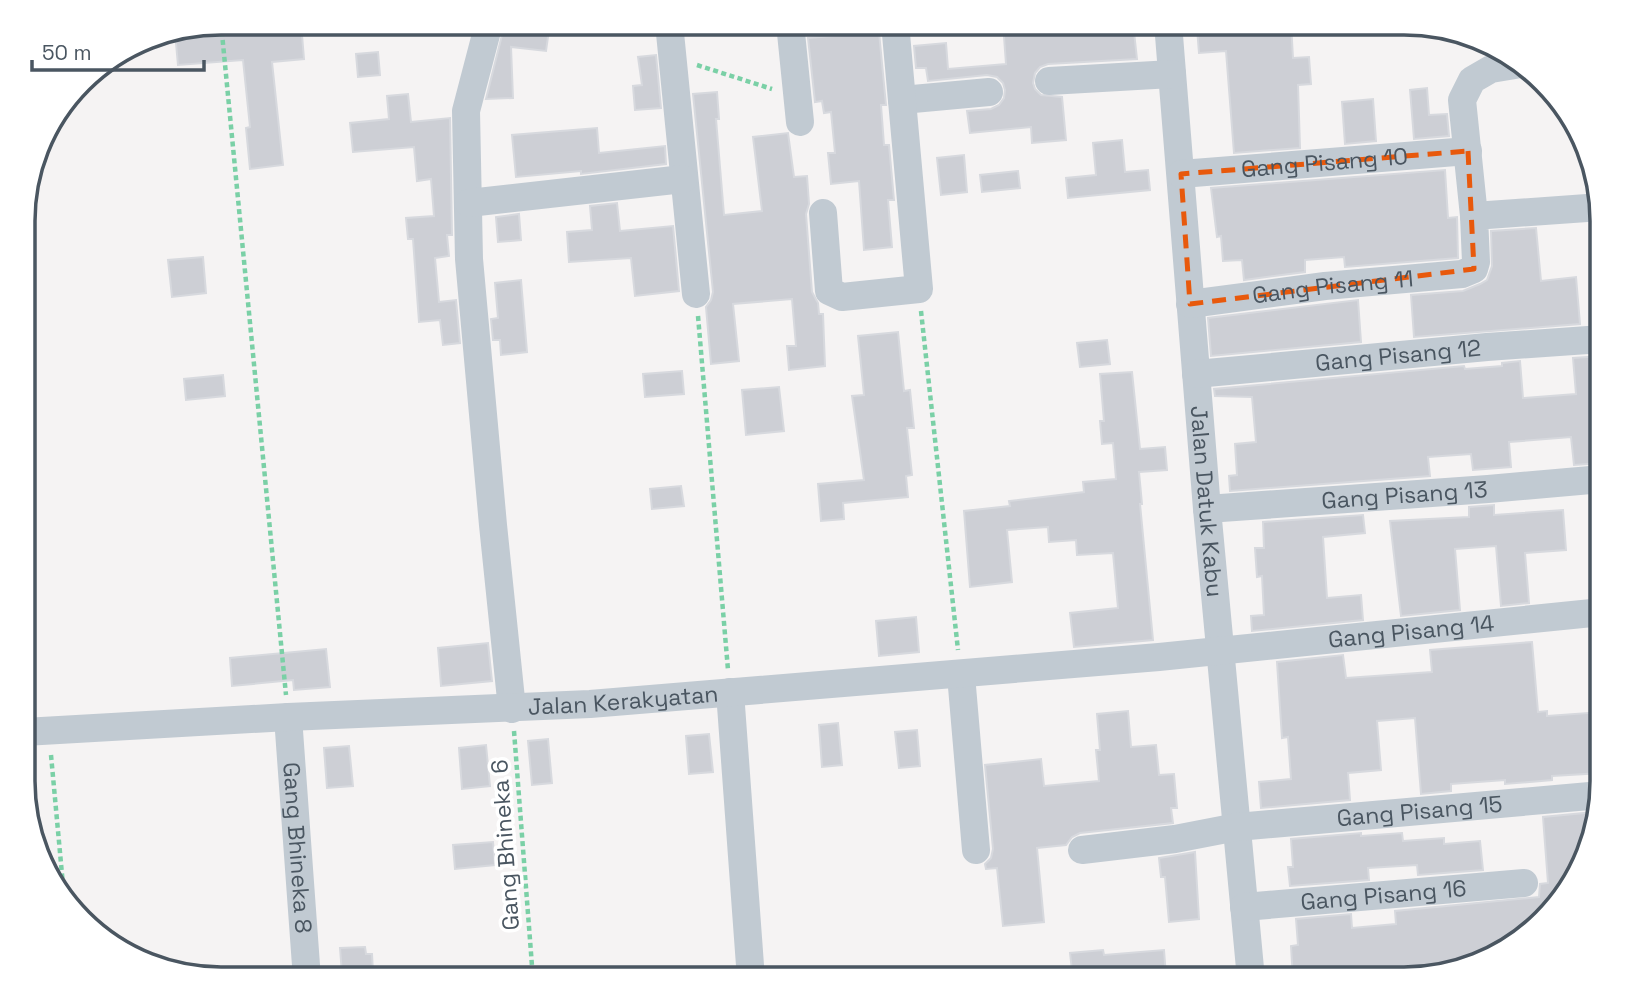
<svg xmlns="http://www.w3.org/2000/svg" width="1625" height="1002" font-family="'Space Grotesk',sans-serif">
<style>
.building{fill:#cdcfd5;stroke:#d7d9de;stroke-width:2}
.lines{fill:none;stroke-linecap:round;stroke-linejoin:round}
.path{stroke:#7ad0a6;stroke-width:4.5;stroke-dasharray:5 3.5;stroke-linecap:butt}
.minor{stroke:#c1cad2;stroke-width:28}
.marked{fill:none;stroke:#e8590c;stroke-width:5;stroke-dasharray:14 9;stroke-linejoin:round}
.labels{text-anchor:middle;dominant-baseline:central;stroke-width:7;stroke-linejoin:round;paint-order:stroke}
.street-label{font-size:23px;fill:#4a5661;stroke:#fff}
.rim{fill:none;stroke:#4a5661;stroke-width:3.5}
</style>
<rect width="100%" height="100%" fill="#f5f3f3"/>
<!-- building -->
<path class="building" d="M 301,23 L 304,59 L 272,62 L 283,165 L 250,169 L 246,128 L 250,127 L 243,60 L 178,65 L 175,32 L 201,27 L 201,29 Z
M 505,23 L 550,23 L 546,51 L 511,47 L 513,98 L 486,99 Z
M 1003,23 L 1133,23 L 1137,59 L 1048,64 L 1040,67 L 1035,73 L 1033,83 L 1035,89 L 1041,95 L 1062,97 L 1066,140 L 1032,143 L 1031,127 L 970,133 L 967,111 L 991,109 L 999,105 L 1004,98 L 1005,90 L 1003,83 L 997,77 L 987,75 L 928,81 L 926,68 L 916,68 L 914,46 L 946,43 L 948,69 L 1006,64 Z
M 1233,23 L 1291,23 L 1293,58 L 1309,57 L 1311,84 L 1298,85 L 1300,148 L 1234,153 L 1226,51 L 1199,53 L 1197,28 L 1234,25 Z
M 879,32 L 886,105 L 881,105 L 884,145 L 889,145 L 894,200 L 888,200 L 892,247 L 864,250 L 859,181 L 831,184 L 828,153 L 835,153 L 831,112 L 824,113 L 822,101 L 815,102 L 808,38 Z
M 378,52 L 380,75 L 358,77 L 356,54 Z
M 656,55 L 661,108 L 635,110 L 633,86 L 642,85 L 638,57 Z
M 1427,88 L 1429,115 L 1447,114 L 1449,136 L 1414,139 L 1410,90 Z
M 717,92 L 719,119 L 716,119 L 724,215 L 762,211 L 753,137 L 788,133 L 794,177 L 807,176 L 809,204 L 806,214 L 812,292 L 818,303 L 819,314 L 823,314 L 825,366 L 789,370 L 787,346 L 796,346 L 792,299 L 733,304 L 739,361 L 711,364 L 706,307 L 711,300 L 713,292 L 693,94 Z
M 408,94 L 411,122 L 450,118 L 452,235 L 447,235 L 449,256 L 435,258 L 439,302 L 456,300 L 460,343 L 443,345 L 440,320 L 419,322 L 413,239 L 408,239 L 406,218 L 434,216 L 431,179 L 417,181 L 414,147 L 353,152 L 350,123 L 389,119 L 387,96 Z
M 1373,99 L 1376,141 L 1345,144 L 1342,102 Z
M 597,128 L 599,153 L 665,146 L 666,164 L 581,174 L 581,171 L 516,177 L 512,135 Z
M 1122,140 L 1125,172 L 1148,170 L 1150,190 L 1068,198 L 1066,178 L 1096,175 L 1093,143 Z
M 964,155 L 967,192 L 941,195 L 937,158 Z
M 1445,170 L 1448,218 L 1457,217 L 1458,258 L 1345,267 L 1344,257 L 1305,260 L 1305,272 L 1244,280 L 1242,260 L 1223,261 L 1221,236 L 1217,237 L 1211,188 Z
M 1018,171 L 1020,188 L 982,192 L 980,175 Z
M 617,203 L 620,231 L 673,226 L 679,291 L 635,296 L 631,258 L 569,262 L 567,232 L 592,230 L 590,206 Z
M 519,214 L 521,240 L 498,242 L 496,217 Z
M 1536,228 L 1541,281 L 1576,277 L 1580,324 L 1414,337 L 1411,295 L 1463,291 L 1480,284 L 1487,280 L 1492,266 L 1491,231 Z
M 203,257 L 206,293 L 172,297 L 168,260 Z
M 521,280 L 527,352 L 501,355 L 500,340 L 493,340 L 491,319 L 498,318 L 495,283 Z
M 1358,300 L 1361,342 L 1211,356 L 1208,318 Z
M 898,332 L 904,391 L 910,390 L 914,428 L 907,428 L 912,475 L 906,476 L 908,497 L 843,503 L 844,519 L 821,521 L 818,484 L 864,480 L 852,396 L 864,395 L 858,336 Z
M 1107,340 L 1110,364 L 1080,367 L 1077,343 Z
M 1602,356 L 1602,463 L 1574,465 L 1571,437 L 1509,442 L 1511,467 L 1473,470 L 1471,454 L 1428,457 L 1430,476 L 1230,491 L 1229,476 L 1237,475 L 1235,444 L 1256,442 L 1252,397 L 1215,396 L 1214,389 L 1464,366 L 1465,369 L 1502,366 L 1502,363 L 1520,361 L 1523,398 L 1576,394 L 1573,358 Z
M 682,371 L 684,394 L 645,397 L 643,374 Z
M 1132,372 L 1140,449 L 1165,447 L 1167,470 L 1139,472 L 1142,504 L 1140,504 L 1153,640 L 1074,647 L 1070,613 L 1118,608 L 1113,553 L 1077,555 L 1076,540 L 1049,542 L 1048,527 L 1007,530 L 1012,582 L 970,587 L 964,511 L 1010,506 L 1009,501 L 1084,492 L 1083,482 L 1116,479 L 1113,443 L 1102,444 L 1100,421 L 1104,421 L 1100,374 Z
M 223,375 L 225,396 L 186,400 L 184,379 Z
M 779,387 L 784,431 L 746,435 L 742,390 Z
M 681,486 L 684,506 L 652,509 L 650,489 Z
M 1494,505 L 1494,515 L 1563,510 L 1566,550 L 1525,553 L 1529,603 L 1501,606 L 1496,546 L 1455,549 L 1460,610 L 1401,616 L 1390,521 L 1469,517 L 1469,507 Z
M 1363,515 L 1365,533 L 1323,537 L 1327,598 L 1361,595 L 1363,620 L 1252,631 L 1251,616 L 1264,615 L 1262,576 L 1257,577 L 1255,548 L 1264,548 L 1263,522 Z
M 916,617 L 919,652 L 879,656 L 876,621 Z
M 1532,642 L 1538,712 L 1547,711 L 1547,716 L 1602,712 L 1602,773 L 1552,776 L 1552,780 L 1505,784 L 1505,780 L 1451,784 L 1451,791 L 1421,794 L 1415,718 L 1377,721 L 1381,770 L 1348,773 L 1350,800 L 1261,808 L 1259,782 L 1291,779 L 1288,737 L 1282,738 L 1277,662 L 1343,655 L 1346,678 L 1432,672 L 1430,650 Z
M 488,643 L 492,681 L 441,686 L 438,648 Z
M 326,649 L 330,687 L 294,690 L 293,680 L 232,686 L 230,658 Z
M 1128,711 L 1131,747 L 1156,745 L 1159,775 L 1174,774 L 1177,808 L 1171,808 L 1173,823 L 1080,833 L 1072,837 L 1066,845 L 1037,848 L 1044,922 L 1003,926 L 997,868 L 986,869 L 985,864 L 991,858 L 993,849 L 985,765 L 1041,759 L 1044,786 L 1099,781 L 1096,750 L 1100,750 L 1097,714 Z
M 838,723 L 842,765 L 822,767 L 819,725 Z
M 917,730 L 920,766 L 899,768 L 895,732 Z
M 709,734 L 713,772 L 689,774 L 686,736 Z
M 548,739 L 552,783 L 532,785 L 528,741 Z
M 486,745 L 490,786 L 462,789 L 459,748 Z
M 349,746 L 353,786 L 327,788 L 324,748 Z
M 1595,812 L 1569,891 L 1503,953 L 1418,978 L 1418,968 L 1343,975 L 1344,979 L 1293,979 L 1291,946 L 1298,945 L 1296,919 L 1351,914 L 1352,928 L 1396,924 L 1395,911 L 1539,897 L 1540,884 L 1548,883 L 1543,817 Z
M 1361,833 L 1361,836 L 1402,833 L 1403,841 L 1444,838 L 1444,844 L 1480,841 L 1483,870 L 1418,875 L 1417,865 L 1368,868 L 1369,880 L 1290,886 L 1288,867 L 1293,867 L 1291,839 Z
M 493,842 L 495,865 L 455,869 L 453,845 Z
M 1195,852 L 1199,919 L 1169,922 L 1165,877 L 1161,877 L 1159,858 Z
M 365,947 L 366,954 L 372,954 L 373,972 L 342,974 L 340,948 Z
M 1103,950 L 1104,955 L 1164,950 L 1166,976 L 1131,979 L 1073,979 L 1070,953 Z"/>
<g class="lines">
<!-- path -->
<path class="path" d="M 221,23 L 286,695
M 697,65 L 772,89
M 921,311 L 958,650
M 698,316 L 728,670
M 514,731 L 533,979
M 51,755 L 64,896"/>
<!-- minor -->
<g class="minor">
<path d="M 489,23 L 466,111 L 469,259 L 493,525 L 512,709"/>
<path d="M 669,23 L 696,294"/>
<path d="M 790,23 L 800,122"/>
<path id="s1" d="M 1168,23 L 1207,509 L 1251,979"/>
<path d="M 1049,81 L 1172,74"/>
<path d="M 902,100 L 989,92"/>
<path id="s2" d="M 1181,174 L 1468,151"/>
<path d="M 469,203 L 683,179"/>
<path d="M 823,213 L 829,291 L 842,297 L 919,289 L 895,23"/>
<path d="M 1474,216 L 1462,100 L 1472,80 L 1491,69 L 1521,64"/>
<path id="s3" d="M 1190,304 L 1325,286 L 1462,274 L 1474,269 L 1476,262 L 1474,216 L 1601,207"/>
<path id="s4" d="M 1196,374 L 1487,347 L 1602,339"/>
<path id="s5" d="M 1207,509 L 1488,489 L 1602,479"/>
<path d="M 961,675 L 976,850"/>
<path d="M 730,692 L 751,979"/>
<path id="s6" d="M 288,717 L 307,979"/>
<path id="s7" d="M 24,732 L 288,717 L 590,704 L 1159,657 L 1602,612"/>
<path id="s8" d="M 1082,850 L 1175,839 L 1237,827 L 1601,795"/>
<path id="s9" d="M 1244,907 L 1524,883"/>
</g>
</g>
<!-- marked area -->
<path class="marked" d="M 1468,151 L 1474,269 L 1190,304 L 1181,174 Z"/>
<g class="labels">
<!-- street labels -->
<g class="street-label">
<text stroke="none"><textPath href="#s2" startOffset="144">Gang Pisang 10</textPath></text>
<text stroke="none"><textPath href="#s3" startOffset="144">Gang Pisang 11</textPath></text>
<text stroke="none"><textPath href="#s4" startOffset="203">Gang Pisang 12</textPath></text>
<text stroke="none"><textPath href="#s5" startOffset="198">Gang Pisang 13</textPath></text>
<text stroke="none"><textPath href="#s1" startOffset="480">Jalan Datuk Kabu</textPath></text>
<text stroke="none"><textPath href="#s7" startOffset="1391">Gang Pisang 14</textPath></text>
<text stroke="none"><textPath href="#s7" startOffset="600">Jalan Kerakyatan</textPath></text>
<text stroke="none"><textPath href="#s8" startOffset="340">Gang Pisang 15</textPath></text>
<text transform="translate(505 845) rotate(-94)">Gang Bhineka 6</text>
<text stroke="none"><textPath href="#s6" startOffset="131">Gang Bhineka 8</textPath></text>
<text stroke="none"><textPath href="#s9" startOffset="140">Gang Pisang 16</textPath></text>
</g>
</g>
<!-- crop -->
<path d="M0 0H1625V1002H0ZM221 35H1404A186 186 0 0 1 1590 221V781A186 186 0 0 1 1404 967H221A186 186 0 0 1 35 781V221A186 186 0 0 1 221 35Z" fill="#fff" fill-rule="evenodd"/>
<path class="rim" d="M221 35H1404A186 186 0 0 1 1590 221V781A186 186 0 0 1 1404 967H221A186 186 0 0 1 35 781V221A186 186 0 0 1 221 35Z"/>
<!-- scale -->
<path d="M32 60v10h172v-10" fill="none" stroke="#4a5661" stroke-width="3.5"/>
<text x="42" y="60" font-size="21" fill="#4a5661" stroke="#ffffff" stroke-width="5" paint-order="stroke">50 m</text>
</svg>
